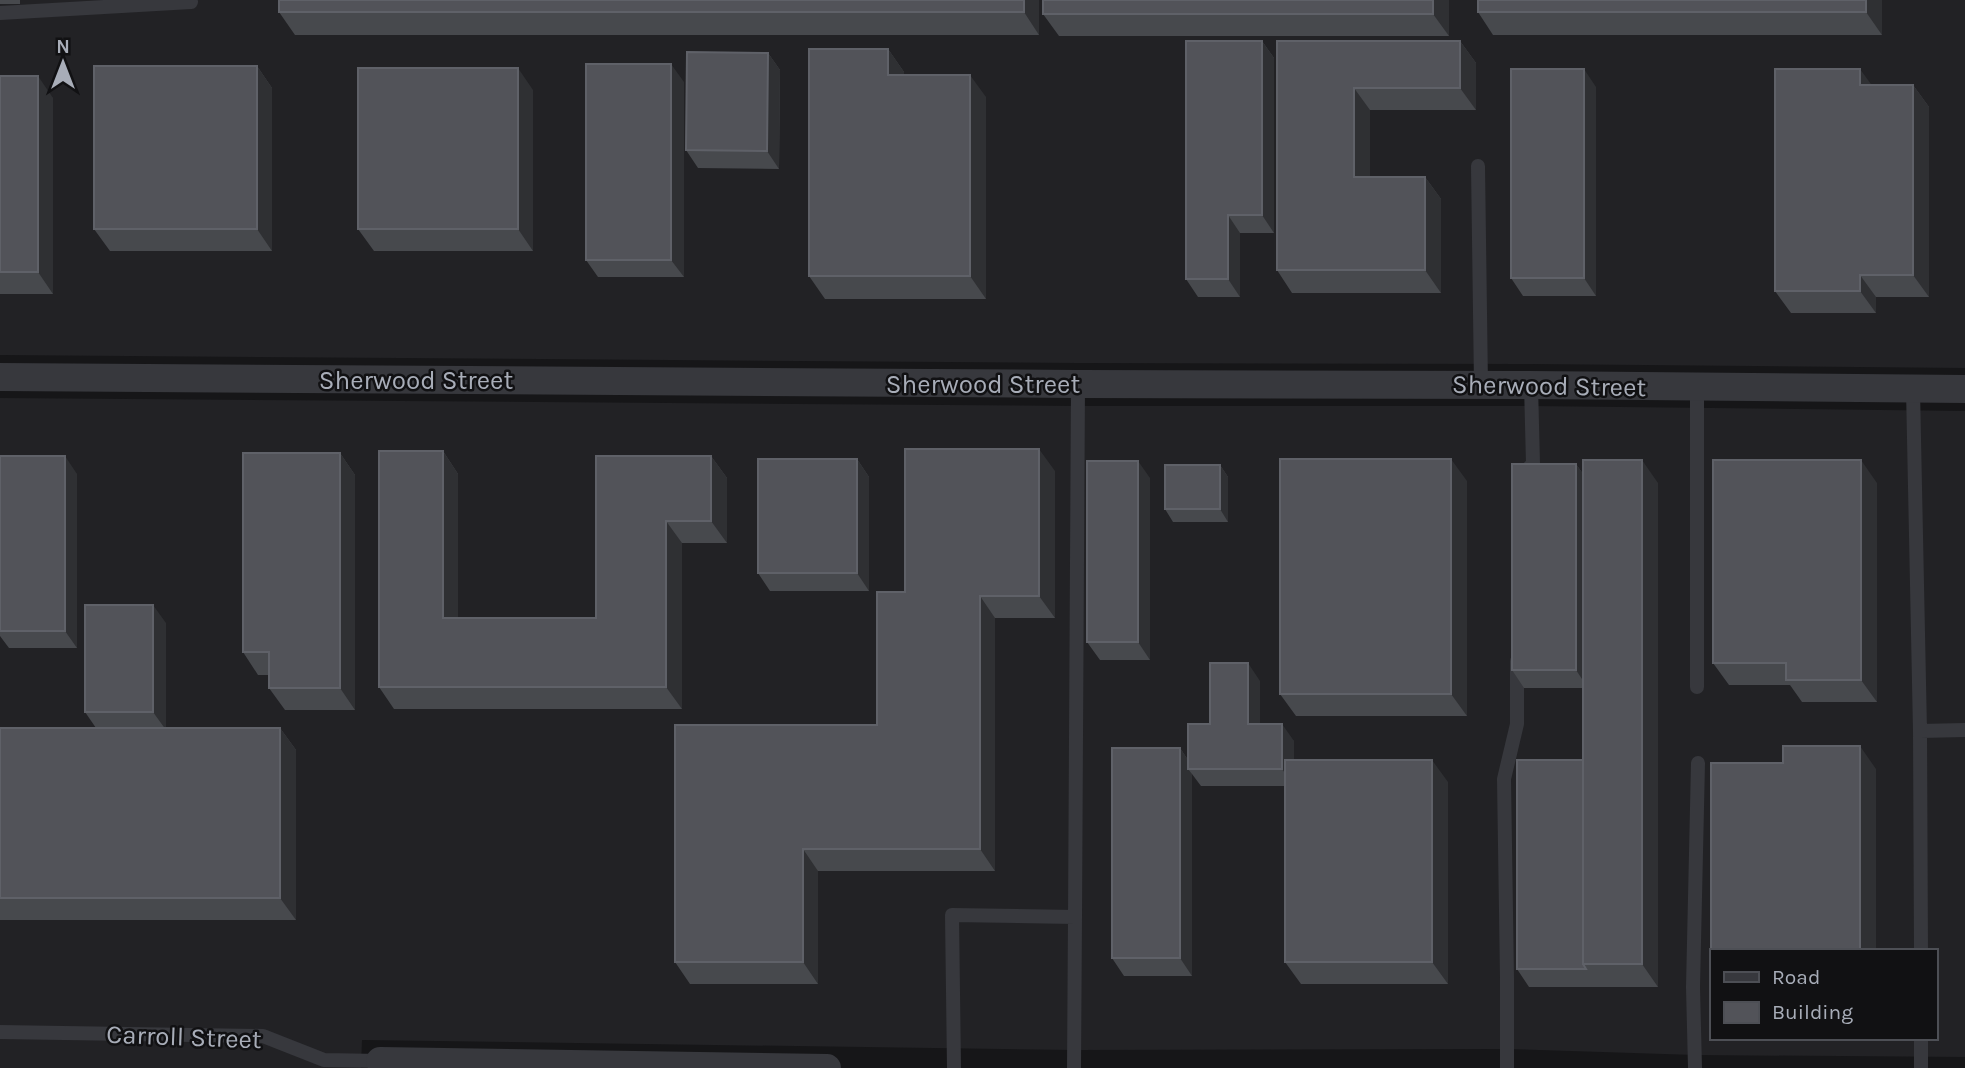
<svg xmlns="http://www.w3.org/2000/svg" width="1965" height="1068" font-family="Karla,sans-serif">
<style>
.built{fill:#222225;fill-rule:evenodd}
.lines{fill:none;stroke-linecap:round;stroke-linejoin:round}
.service{stroke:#37383d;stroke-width:14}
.minor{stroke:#37383d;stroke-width:28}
.wall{fill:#47494d}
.shaded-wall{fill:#2f3033}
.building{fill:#525359;stroke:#5f6168;stroke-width:2}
.labels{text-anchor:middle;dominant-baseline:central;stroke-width:5;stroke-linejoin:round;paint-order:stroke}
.street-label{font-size:26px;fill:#a8adb8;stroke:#111113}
</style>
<rect width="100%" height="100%" fill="#161618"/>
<!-- built -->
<path class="built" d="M 0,0 L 1965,0 L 1965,368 L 1532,364 L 1078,363 L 0,355 Z
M 0,398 L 1078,406 L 1531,406 L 1965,411 L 1965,1057 L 1695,1055 L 1507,1049 L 1074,1050 L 362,1040 L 361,1068 L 0,1068 ZM 1711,951 L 1935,951 L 1935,1038 L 1711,1038 Z"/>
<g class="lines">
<!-- service -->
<path class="service" d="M 0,13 L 191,2
M 1478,166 L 1481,385
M 1913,389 L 1920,731 L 1965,730
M 1519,477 L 1533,464 L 1531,385
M 1697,687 L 1697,388
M 1920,731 L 1921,951
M 1075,917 L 1078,384
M 0,1032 L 263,1036 L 324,1060 L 380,1061
M 1921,1038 L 1921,1068
M 954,1068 L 952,915 L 1075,917 L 1074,1068
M 1507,1068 L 1507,978 L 1504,779 L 1517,724 L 1517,661
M 1695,1068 L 1693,987 L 1698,763"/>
<!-- minor -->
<path class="minor" d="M 0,377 L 1078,384 L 1531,385 L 1965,389
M 380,1061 L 827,1068"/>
</g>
<!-- wall -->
<path class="wall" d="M 0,0 L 20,0 L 20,4 L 0,4 Z
M 1039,0 L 1039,35 L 295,35 L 279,12 Z
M 1449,0 L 1449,36 L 1059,36 L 1043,14 Z
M 1882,0 L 1882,35 L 1493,35 L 1478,12 Z
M 1262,41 L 1274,58 L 1274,233 L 1240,233 L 1240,297 L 1198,297 L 1186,279 Z
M 1277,41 L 1460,41 L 1476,63 L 1476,110 L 1370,110 L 1370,177 L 1425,177 L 1441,199 L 1441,293 L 1292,293 L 1277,270 Z
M 888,49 L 904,72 L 904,75 L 986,97 L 986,299 L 825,299 L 809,276 Z
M 768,53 L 780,70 L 779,169 L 698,168 L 686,150 Z
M 257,66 L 272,88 L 272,251 L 110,251 L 94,229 Z
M 0,76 L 53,98 L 53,294 L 0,294 Z
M 684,82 L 684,277 L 598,277 L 586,260 Z
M 1872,85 L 1913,85 L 1929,107 L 1929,297 L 1876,297 L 1876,313 L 1791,313 L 1775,291 Z
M 1596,87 L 1596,296 L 1523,296 L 1511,278 Z
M 533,90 L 533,251 L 374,251 L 358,229 Z
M 443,451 L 458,474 L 458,618 L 596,618 L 711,456 L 727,478 L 727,543 L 682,543 L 682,709 L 394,709 L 379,687 Z
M 340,453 L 355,475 L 355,710 L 285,710 L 269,688 L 269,675 L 258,675 L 243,652 Z
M 0,456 L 77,474 L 77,648 L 9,648 L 0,636 Z
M 857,459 L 869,477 L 869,591 L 770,591 L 758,573 Z
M 1576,464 L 1583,474 L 1658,483 L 1658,987 L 1529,987 L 1517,969 L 1583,760 L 1583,688 L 1524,688 L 1512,670 Z
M 1220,465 L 1228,477 L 1228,522 L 1173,522 L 1165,509 Z
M 1055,471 L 1055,618 L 995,618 L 995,871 L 818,871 L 818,984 L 690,984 L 675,962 L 877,725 L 905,592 Z
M 1150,478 L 1150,660 L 1100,660 L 1087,642 Z
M 1467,481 L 1467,716 L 1296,716 L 1280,694 Z
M 1877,483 L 1877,702 L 1802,702 L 1790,685 L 1729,685 L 1713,663 Z
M 166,623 L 166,728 L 280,728 L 296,750 L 296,920 L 0,920 L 0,728 L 96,728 L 85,712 Z
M 1260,681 L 1260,724 L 1294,741 L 1294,760 L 1448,782 L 1448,984 L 1301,984 L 1285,962 L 1285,786 L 1201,786 L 1192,774 L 1192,976 L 1124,976 L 1112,958 L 1180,748 L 1188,760 L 1210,724 Z"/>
<!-- shaded-wall -->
<path class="shaded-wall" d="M 1024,0 L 1039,0 L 1039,35 L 1024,12 Z
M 1433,0 L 1449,0 L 1449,36 L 1433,14 Z
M 1866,0 L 1882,0 L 1882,35 L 1866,12 Z
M 1262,41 L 1274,58 L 1274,233 L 1262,215 Z
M 1460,41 L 1476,63 L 1476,110 L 1460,88 Z
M 888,49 L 904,72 L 904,97 L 888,75 Z
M 768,53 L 780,70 L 779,169 L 767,151 Z
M 671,64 L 684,82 L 684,277 L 671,260 Z
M 257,66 L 272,88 L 272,251 L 257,229 Z
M 518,68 L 533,90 L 533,251 L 518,229 Z
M 1584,69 L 1596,87 L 1596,296 L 1584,278 Z
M 1860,69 L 1876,91 L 1860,85 Z
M 970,75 L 986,97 L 986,299 L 970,276 Z
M 38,76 L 53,98 L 53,294 L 38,272 Z
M 1913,85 L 1929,107 L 1929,297 L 1913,275 Z
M 1354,88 L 1370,110 L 1370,199 L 1354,177 Z
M 1425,177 L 1441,199 L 1441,293 L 1425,270 Z
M 1228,215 L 1240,233 L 1240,297 L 1228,279 Z
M 1860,275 L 1876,297 L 1876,313 L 1860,291 Z
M 1039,449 L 1055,471 L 1055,618 L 1039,596 Z
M 443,451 L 458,474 L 458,640 L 443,618 Z
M 340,453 L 355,475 L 355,710 L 340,688 Z
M 65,456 L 77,474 L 77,648 L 65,631 Z
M 711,456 L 727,478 L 727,543 L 711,521 Z
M 857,459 L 869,477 L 869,591 L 857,573 Z
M 1451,459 L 1467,481 L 1467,716 L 1451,694 Z
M 1642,460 L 1658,483 L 1658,987 L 1642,964 Z
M 1861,460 L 1877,483 L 1877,702 L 1861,680 Z
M 1138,461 L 1150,478 L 1150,660 L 1138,642 Z
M 1576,464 L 1588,481 L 1588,688 L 1576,670 Z
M 1220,465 L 1228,477 L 1228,522 L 1220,509 Z
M 666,521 L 682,543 L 682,709 L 666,687 Z
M 980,596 L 995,618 L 995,871 L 980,849 Z
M 153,605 L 166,623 L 166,730 L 153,712 Z
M 1248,663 L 1260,681 L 1260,741 L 1248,724 Z
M 1282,724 L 1294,741 L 1294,786 L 1282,769 Z
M 280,728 L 296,750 L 296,920 L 280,898 Z
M 1860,746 L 1876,769 L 1876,951 L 1860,951 Z
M 1180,748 L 1192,766 L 1188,769 L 1192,774 L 1192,976 L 1180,958 Z
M 1432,760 L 1448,782 L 1448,984 L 1432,962 Z
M 803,849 L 818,871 L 818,984 L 803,962 Z"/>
<!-- building -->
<path class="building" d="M 279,0 L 1024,0 L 1024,12 L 279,12 Z
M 1043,0 L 1433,0 L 1433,14 L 1043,14 Z
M 1478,0 L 1866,0 L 1866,12 L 1478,12 Z
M 1186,41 L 1262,41 L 1262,215 L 1228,215 L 1228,279 L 1186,279 Z
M 1277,41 L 1460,41 L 1460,88 L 1354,88 L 1354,177 L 1425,177 L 1425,270 L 1277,270 Z
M 809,49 L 888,49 L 888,75 L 970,75 L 970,276 L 809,276 Z
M 687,52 L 768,53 L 767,151 L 686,150 Z
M 586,64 L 671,64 L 671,260 L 586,260 Z
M 94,66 L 257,66 L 257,229 L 94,229 Z
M 358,68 L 518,68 L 518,229 L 358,229 Z
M 1511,69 L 1584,69 L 1584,278 L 1511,278 Z
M 1775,69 L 1860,69 L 1860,85 L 1913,85 L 1913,275 L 1860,275 L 1860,291 L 1775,291 Z
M 0,76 L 38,76 L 38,272 L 0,272 Z
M 905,449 L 1039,449 L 1039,596 L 980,596 L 980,849 L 803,849 L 803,962 L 675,962 L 675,725 L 877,725 L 877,592 L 905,592 Z
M 379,451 L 443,451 L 443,618 L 596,618 L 596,456 L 711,456 L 711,521 L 666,521 L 666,687 L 379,687 Z
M 243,453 L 340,453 L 340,688 L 269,688 L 269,652 L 243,652 Z
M 0,456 L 65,456 L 65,631 L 0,631 Z
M 758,459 L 857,459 L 857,573 L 758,573 Z
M 1280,459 L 1451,459 L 1451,694 L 1280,694 Z
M 1583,460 L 1642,460 L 1642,964 L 1583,964 Z
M 1713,460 L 1861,460 L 1861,680 L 1786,680 L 1786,663 L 1713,663 Z
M 1087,461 L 1138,461 L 1138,642 L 1087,642 Z
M 1512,464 L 1576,464 L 1576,670 L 1512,670 Z
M 1165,465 L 1220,465 L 1220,509 L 1165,509 Z
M 85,605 L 153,605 L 153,712 L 85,712 Z
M 1210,663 L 1248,663 L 1248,724 L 1282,724 L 1282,769 L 1188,769 L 1188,724 L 1210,724 Z
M 0,728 L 280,728 L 280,898 L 0,898 Z
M 1783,746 L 1860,746 L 1860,951 L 1711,951 L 1711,966 L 1711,763 L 1783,763 Z
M 1112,748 L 1180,748 L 1180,958 L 1112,958 Z
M 1285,760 L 1432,760 L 1432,962 L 1285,962 Z
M 1517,760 L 1583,760 L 1583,964 L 1586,969 L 1517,969 Z"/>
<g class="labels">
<!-- street labels -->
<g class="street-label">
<text x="416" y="380">Sherwood Street</text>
<text x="983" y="384">Sherwood Street</text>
<text transform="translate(1549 386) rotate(1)">Sherwood Street</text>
<text transform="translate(184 1037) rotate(2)">Carroll Street</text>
</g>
</g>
<!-- legend -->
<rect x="1710" y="949" width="228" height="91" fill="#111113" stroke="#4d4f55" stroke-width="2"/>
<rect x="1724" y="972" width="35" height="10" fill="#37383d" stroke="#4d4f55" stroke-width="2"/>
<text x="1772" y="984" font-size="21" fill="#a8adb8">Road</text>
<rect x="1724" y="1002" width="35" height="21" fill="#525359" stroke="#4d4f55" stroke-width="2"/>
<text x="1772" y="1019" font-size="21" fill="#a8adb8">Building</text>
<!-- north arrow -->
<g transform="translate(63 63)" stroke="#111113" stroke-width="5" paint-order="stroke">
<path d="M0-5L12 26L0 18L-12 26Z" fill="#a8adb8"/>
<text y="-10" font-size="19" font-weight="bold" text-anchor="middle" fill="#a8adb8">N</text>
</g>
</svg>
